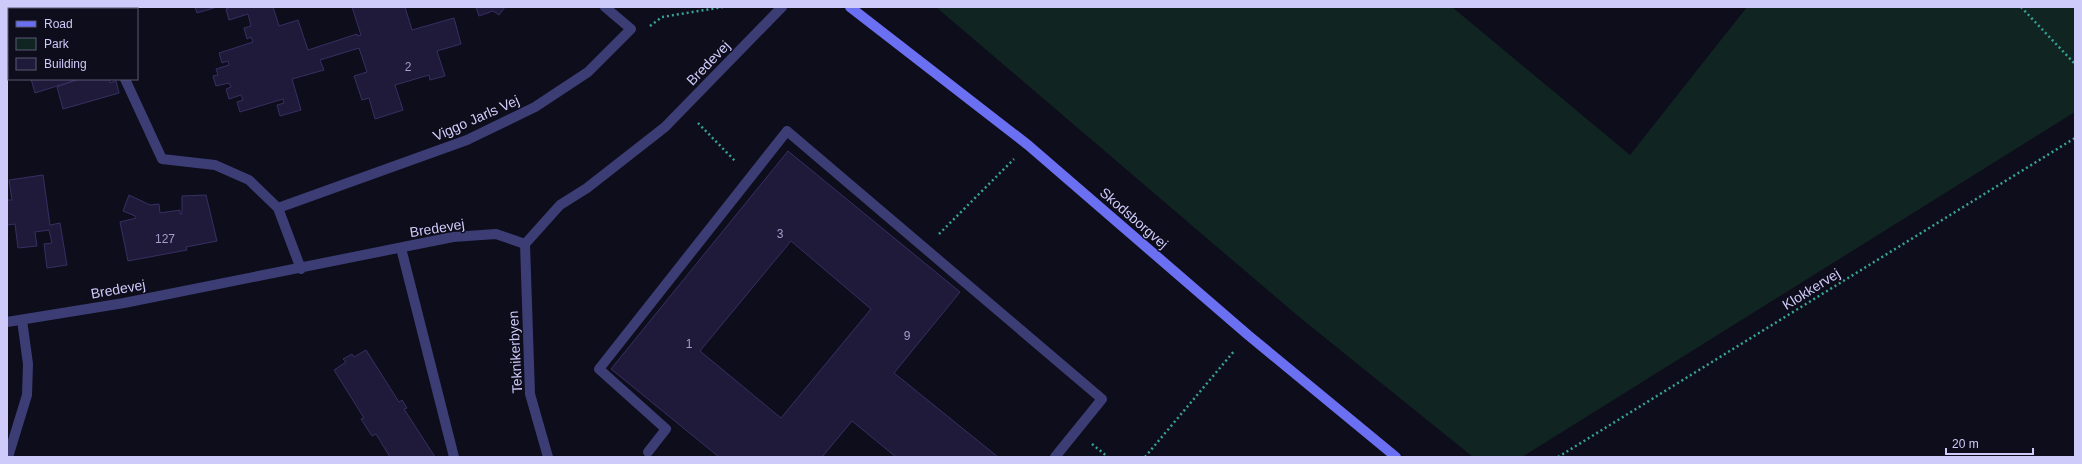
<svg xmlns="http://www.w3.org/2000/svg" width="2082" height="464" font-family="Helvetica,sans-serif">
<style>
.green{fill:#102422}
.building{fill:#1f1a3a;stroke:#362f63;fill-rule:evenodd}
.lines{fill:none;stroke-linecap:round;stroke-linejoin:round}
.path{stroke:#37a295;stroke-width:2.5;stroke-dasharray:2 3;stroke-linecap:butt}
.lane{stroke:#3c3d75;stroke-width:10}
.street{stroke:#3c3d75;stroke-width:10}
.secondary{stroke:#6b6ff1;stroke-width:10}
.labels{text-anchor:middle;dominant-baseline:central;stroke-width:3;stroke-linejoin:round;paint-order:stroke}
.number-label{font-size:12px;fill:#a29fca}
.street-label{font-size:14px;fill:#cecbfa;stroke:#0e0d1b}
</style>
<rect width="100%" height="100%" fill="#0e0d1b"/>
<!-- green -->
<path class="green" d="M 936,7 L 1452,7 L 1630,155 L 1747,7 L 2075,7 L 2075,112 L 1522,457 L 1473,457 L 1298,316 Z"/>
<!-- building -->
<path class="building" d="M 7,7 L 44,7 L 44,9 L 9,9 L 9,26 L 7,27 Z
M 195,7 L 217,7 L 197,13 Z
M 231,7 L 273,7 L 279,26 L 298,20 L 308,50 L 357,34 L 357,36 L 361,35 L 352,7 L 405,7 L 412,30 L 454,18 L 461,44 L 437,51 L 445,76 L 430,80 L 429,75 L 395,85 L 403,110 L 375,119 L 369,98 L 362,100 L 354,76 L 367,72 L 359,48 L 320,60 L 324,70 L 292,79 L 301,110 L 280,116 L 277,105 L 284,103 L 283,99 L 240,112 L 237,102 L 243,100 L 241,95 L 229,99 L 226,89 L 231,87 L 229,83 L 216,86 L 213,76 L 218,75 L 216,69 L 229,65 L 228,61 L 222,63 L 219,53 L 253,42 L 251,37 L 247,39 L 244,28 L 251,26 L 248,14 L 229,20 L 226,9 Z
M 476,7 L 505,7 L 499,15 L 493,11 L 479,16 Z
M 9,26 L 9,51 L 7,27 Z
M 31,79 L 79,79 L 35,93 Z
M 79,79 L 109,79 L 110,83 L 116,81 L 119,93 L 63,109 L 57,87 Z
M 788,151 L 960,292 L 894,373 L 998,457 L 896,457 L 852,421 L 822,457 L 719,457 L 611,369 ZM 791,241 L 871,309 L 781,418 L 700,351 Z
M 43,175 L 50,225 L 60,223 L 67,265 L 47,268 L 44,244 L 52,243 L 49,230 L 35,232 L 37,246 L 18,248 L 15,224 L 7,225 L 7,200 L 12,200 L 9,180 Z
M 129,195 L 150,205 L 159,204 L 160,213 L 180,210 L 180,214 L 182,214 L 182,196 L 206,195 L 217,241 L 186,247 L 187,250 L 128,261 L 120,222 L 136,218 L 135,216 L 123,211 Z
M 366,350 L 399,402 L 402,400 L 407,408 L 404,409 L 435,457 L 390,457 L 376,434 L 372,436 L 361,419 L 364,418 L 334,370 L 346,362 L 343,359 L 352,354 L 354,357 Z"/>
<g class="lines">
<!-- path -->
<path class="path" d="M 2021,7 L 2075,64
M 650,26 L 662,17 L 723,7
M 698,123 L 736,162
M 939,234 L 1014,159
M 1092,444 L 1108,457
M 1145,457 L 1235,350
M 1558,457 L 2075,138"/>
<!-- lane -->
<path class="lane" d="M 401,248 L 454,457
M 648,452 L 666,429 L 599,369 L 787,131 L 1102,399 L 1055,457"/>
<!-- street -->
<path class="street" d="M 86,7 L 87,9
M 125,79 L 162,159 L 215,165 L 249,180 L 278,208 L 301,269
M 278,208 L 467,140 L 535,107 L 588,72 L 631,29 L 605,7
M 525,244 L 560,205 L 587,188 L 665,127 L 782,7
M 525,244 L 530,394 L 548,457
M 7,322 L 124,303 L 453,237 L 496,234 L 525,244
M 8,457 L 27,395 L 28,364 L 22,320"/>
<!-- secondary -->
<path class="secondary" d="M 850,7 L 1028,145 L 1248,335 L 1396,457"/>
</g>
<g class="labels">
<!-- number labels -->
<g class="number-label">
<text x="408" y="67">2</text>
<text x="780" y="234">3</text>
<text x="165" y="239">127</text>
<text x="907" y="336">9</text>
<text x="689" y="344">1</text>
</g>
<!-- street labels -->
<g class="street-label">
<text transform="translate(708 63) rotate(-46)">Bredevej</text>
<text transform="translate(476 118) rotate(-24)">Viggo Jarls Vej</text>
<text transform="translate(1134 218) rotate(41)">Skodsborgvej</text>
<text transform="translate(437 228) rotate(-9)">Bredevej</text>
<text transform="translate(118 289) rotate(-10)">Bredevej</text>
<text transform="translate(1811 289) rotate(-32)">Klokkervej</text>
<text transform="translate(515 352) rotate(-93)">Teknikerbyen</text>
</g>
</g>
<!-- border -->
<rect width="2082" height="464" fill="none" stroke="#cecbfa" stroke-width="16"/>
<!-- legend -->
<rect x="8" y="8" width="130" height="72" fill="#0e0d1b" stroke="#5b5974"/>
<rect x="16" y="21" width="20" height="6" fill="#6b6ff1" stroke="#5b5974"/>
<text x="44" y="28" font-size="12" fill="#cecbfa">Road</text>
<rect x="16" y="38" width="20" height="12" fill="#102422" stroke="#5b5974"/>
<text x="44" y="48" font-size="12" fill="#cecbfa">Park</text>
<rect x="16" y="58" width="20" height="12" fill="#1f1a3a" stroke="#5b5974"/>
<text x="44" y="68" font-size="12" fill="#cecbfa">Building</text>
<!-- scale -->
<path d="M1946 448v6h87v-6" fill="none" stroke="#cecbfa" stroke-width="2"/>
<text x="1952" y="448" font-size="12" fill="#cecbfa" stroke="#0e0d1b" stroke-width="3" paint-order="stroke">20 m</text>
</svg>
